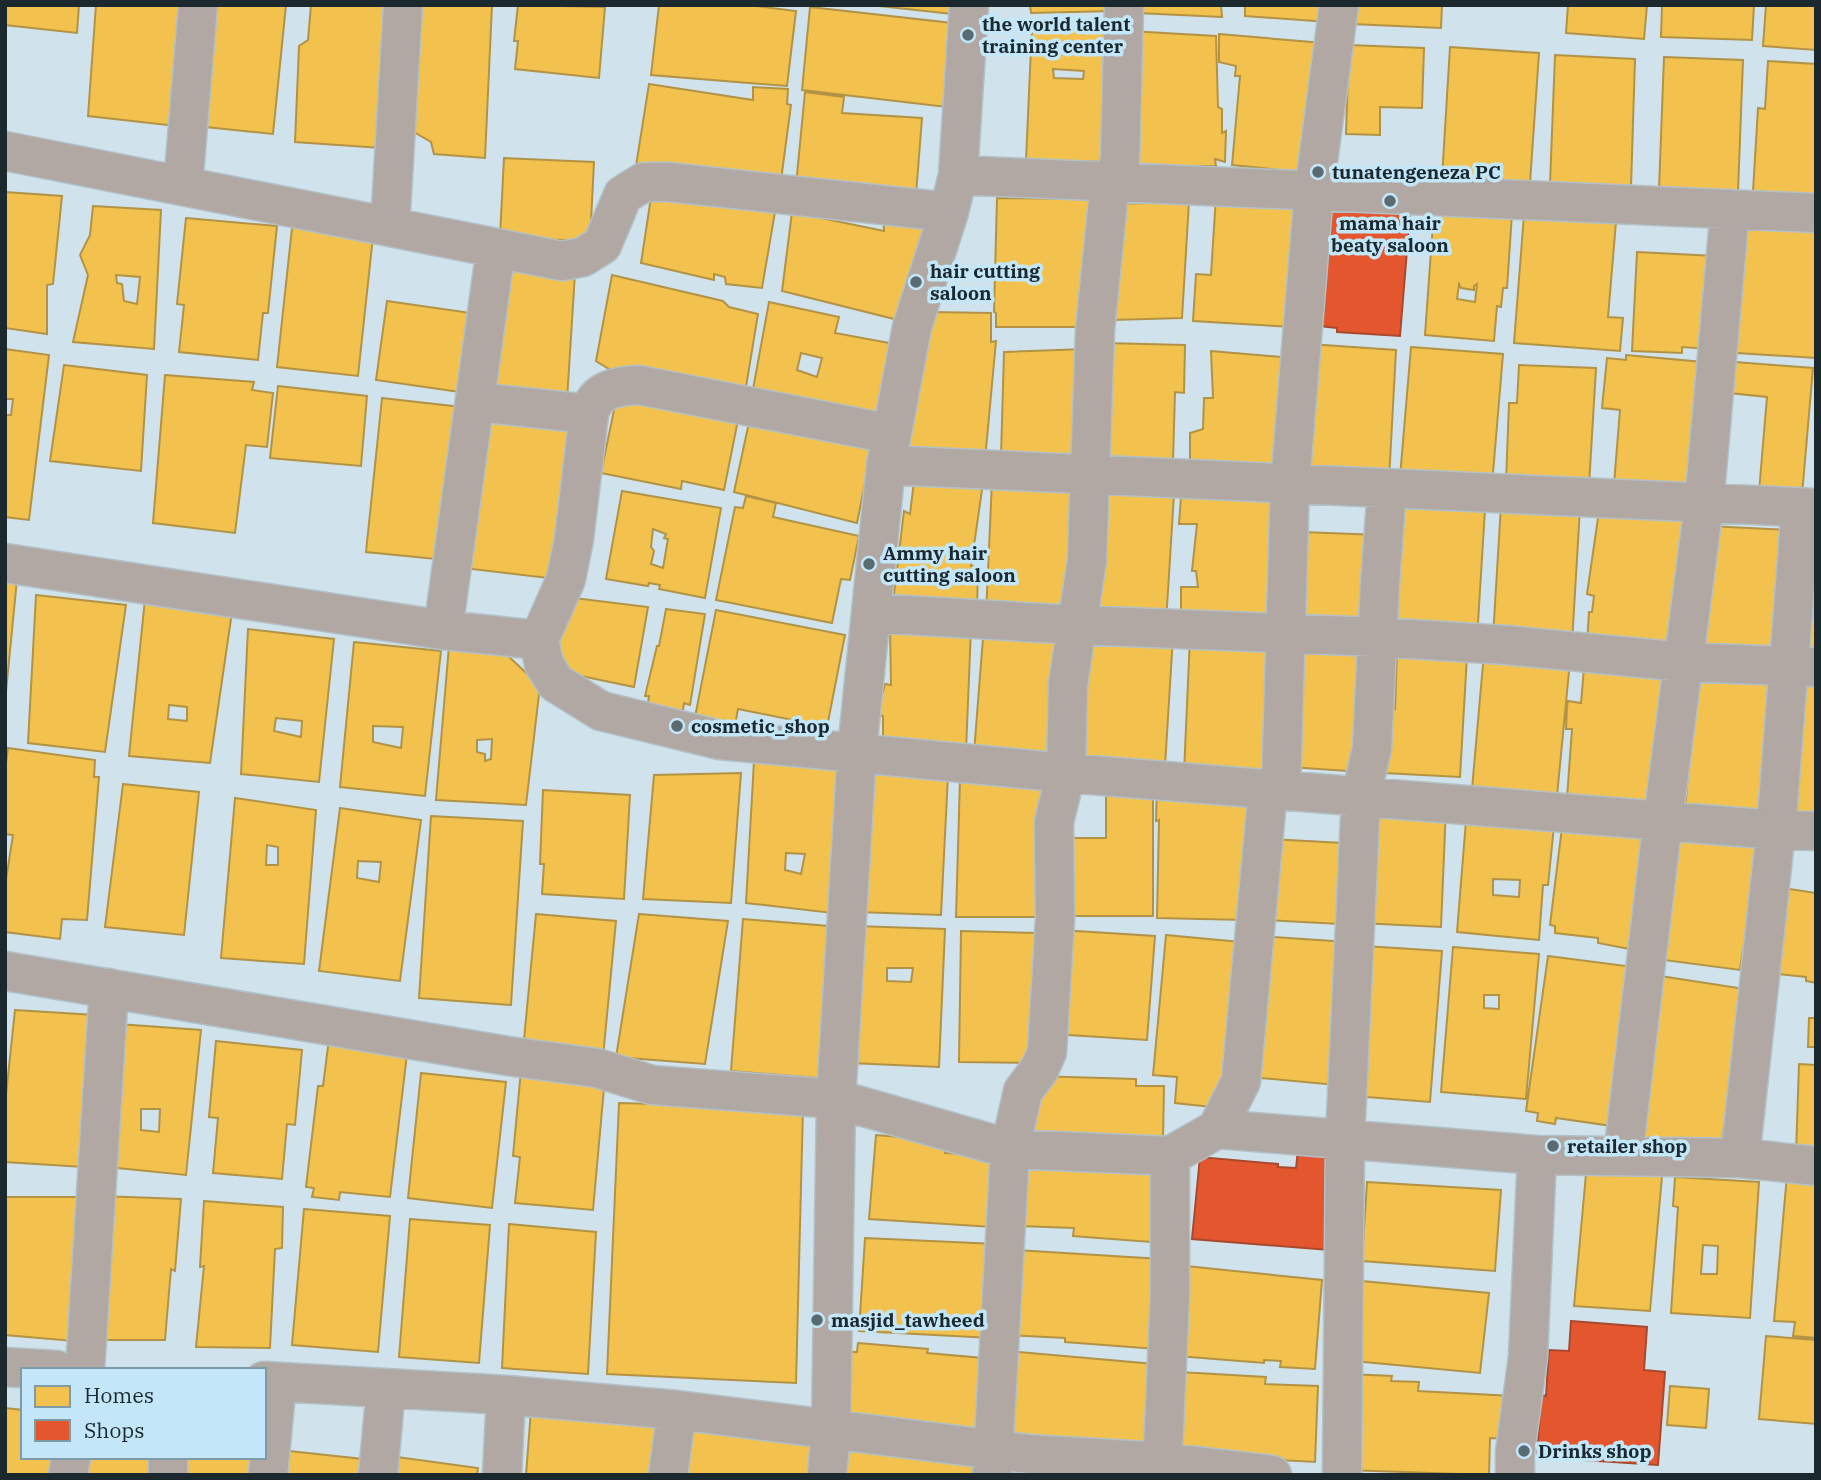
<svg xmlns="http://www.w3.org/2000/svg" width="1821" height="1480" font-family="'IBM Plex Serif',serif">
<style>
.homes{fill:#f2c14e;stroke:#b29345;stroke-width:2;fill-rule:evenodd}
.shops{fill:#e4572e;stroke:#a8492e;stroke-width:2}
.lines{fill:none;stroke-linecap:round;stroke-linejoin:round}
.street-casing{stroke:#b2c1c8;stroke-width:41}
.street{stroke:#b1a7a3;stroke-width:38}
.poi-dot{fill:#5a6a71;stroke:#c3e7f9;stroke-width:2.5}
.labels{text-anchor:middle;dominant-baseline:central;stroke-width:7;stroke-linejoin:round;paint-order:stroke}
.poi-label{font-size:19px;font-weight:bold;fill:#1b292f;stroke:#c3e7f9;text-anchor:start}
</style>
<rect width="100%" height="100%" fill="#d0e3ec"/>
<!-- homes -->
<path class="homes" d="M 5,5 L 79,5 L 77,33 L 5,25 Z
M 96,5 L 184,5 L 176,126 L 88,116 Z
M 207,5 L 286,5 L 273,134 L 196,126 Z
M 311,5 L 392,5 L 381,148 L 295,142 L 299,46 L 308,40 Z
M 414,5 L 492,5 L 485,158 L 434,154 L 431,142 L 407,128 Z
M 518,5 L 605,7 L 599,78 L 515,69 L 518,41 L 514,41 Z
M 659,5 L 748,5 L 796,11 L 787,86 L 651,75 Z
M 870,5 L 960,5 L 952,14 Z
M 1030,5 L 1114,5 L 1114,11 L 1031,13 Z
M 1137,5 L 1221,5 L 1222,17 L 1137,13 Z
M 1245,5 L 1328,5 L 1328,22 L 1245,16 Z
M 1353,5 L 1442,5 L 1441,28 L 1352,24 Z
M 1568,5 L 1647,5 L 1644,39 L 1566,33 Z
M 1662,5 L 1754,5 L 1752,40 L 1661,37 Z
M 1766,5 L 1816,5 L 1816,50 L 1763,46 Z
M 810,7 L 961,24 L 955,108 L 802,90 Z
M 1032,26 L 1115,30 L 1115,162 L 1026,160 ZM 1053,69 L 1084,71 L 1083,79 L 1054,78 Z
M 1129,31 L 1216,36 L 1218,107 L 1222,109 L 1222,133 L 1226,131 L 1225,162 L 1215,159 L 1216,166 L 1129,166 Z
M 1219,34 L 1323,43 L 1310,173 L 1232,165 L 1240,76 L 1235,76 L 1236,66 L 1219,62 Z
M 1349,45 L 1424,48 L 1422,108 L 1380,107 L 1380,135 L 1346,134 Z
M 1450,47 L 1539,53 L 1530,183 L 1442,178 Z
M 1555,55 L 1635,59 L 1631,187 L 1550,184 Z
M 1664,57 L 1743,60 L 1738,192 L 1659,189 Z
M 1768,61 L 1816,64 L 1816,195 L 1753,191 L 1758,108 L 1765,109 Z
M 649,84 L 753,100 L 753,87 L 788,89 L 787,104 L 791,105 L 780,188 L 635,172 Z
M 805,92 L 844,97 L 842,113 L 922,118 L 916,195 L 796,185 Z
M 504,158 L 594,162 L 590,242 L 500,236 Z
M 653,184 L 775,212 L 762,288 L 726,284 L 725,277 L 714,274 L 714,280 L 641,263 Z
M 5,192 L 62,196 L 53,284 L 47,285 L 47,334 L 5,328 Z
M 1216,196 L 1299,201 L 1292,327 L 1193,321 L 1196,274 L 1211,275 Z
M 997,198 L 1095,199 L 1089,327 L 996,327 L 996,313 L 994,312 Z
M 1189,202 L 1182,318 L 1112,320 L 1112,204 Z
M 93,206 L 161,210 L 154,349 L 73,342 L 88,275 L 80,255 L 90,235 ZM 116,275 L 140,277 L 137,304 L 124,301 L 122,284 L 117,283 Z
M 1434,209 L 1512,214 L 1507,288 L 1503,288 L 1501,307 L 1497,306 L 1494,341 L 1425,335 ZM 1459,284 L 1461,288 L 1474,290 L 1474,286 L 1477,284 L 1475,302 L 1457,299 Z
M 792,212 L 884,231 L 883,214 L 933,223 L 898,320 L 782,291 Z
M 1524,215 L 1616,222 L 1608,317 L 1623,318 L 1620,351 L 1514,343 Z
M 186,218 L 277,226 L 268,313 L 263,313 L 258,360 L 179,352 L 184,305 L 177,304 Z
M 293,219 L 374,227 L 358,376 L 277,367 Z
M 1735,223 L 1816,226 L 1816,358 L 1721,352 Z
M 1637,252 L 1715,256 L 1708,349 L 1682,347 L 1682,353 L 1632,351 Z
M 506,261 L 575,273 L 567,400 L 493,395 Z
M 612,275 L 723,301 L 729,307 L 758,314 L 746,387 L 712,388 L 609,369 L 596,361 Z
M 387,301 L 478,314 L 467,393 L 376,380 Z
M 769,302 L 839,317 L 835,333 L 895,344 L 878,422 L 751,400 ZM 801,353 L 822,358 L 817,377 L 797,370 Z
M 931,312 L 991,313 L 991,342 L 996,341 L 985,460 L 906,455 Z
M 1105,343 L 1185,345 L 1184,393 L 1175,392 L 1173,461 L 1102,462 Z
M 1309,344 L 1396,350 L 1389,480 L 1301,476 Z
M 1411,347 L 1503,354 L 1492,485 L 1400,477 Z
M 5,349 L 49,355 L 29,520 L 5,517 L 5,415 L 11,415 L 13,399 L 5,399 Z
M 1085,349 L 1087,459 L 1001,457 L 1004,352 Z
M 1211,351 L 1281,357 L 1283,468 L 1190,461 L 1190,433 L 1203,429 L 1204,398 L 1213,398 Z
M 1626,355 L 1703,362 L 1693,491 L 1614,484 L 1620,410 L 1602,408 L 1607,358 L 1626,360 Z
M 1723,361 L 1813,368 L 1802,495 L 1759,492 L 1767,397 L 1720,392 Z
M 64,365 L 147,375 L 141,471 L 50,461 Z
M 1519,365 L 1596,368 L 1589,486 L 1506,482 L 1509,403 L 1517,403 Z
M 165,375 L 254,382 L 252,390 L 273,393 L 267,447 L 246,445 L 235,533 L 153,523 Z
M 278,386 L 367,396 L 361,466 L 270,458 Z
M 618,391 L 739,415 L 724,490 L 682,481 L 681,489 L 601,473 Z
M 382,398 L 461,407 L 446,560 L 366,552 Z
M 483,410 L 570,420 L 556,579 L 463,568 Z
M 751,413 L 873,442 L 857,523 L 734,492 Z
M 915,473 L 984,476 L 971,566 L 978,566 L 977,610 L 893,603 L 904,511 L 910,514 Z
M 992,481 L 1084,485 L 1077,622 L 986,615 Z
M 1105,483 L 1174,494 L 1166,623 L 1089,618 Z
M 622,491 L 721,508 L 705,598 L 659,589 L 660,585 L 649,583 L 648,586 L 606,579 ZM 653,529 L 666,534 L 664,538 L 668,539 L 663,568 L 651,564 L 654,551 L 651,547 Z
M 746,496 L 776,503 L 773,517 L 859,536 L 850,580 L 841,579 L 832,623 L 716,600 L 735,507 L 743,508 Z
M 1181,497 L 1281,502 L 1277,629 L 1181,626 L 1181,587 L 1198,587 L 1196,571 L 1192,571 L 1197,524 L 1179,524 Z
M 1392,505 L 1485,509 L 1477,639 L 1391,632 Z
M 1501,505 L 1580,508 L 1572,643 L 1493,637 Z
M 1599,511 L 1685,520 L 1670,655 L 1587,645 L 1589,612 L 1592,612 L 1594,596 L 1587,594 Z
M 1708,526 L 1788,530 L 1781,653 L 1702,652 Z
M 1302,532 L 1379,535 L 1370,628 L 1302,626 Z
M 1816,542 L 1816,658 L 1805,658 Z
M 5,568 L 18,569 L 5,702 Z
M 36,595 L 126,605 L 105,752 L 28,743 Z
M 566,597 L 648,607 L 634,687 L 552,670 Z
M 145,599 L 232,612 L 210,763 L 129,756 ZM 169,705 L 187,707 L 187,721 L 168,719 Z
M 666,609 L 705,614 L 690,705 L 684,703 L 682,717 L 647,711 L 649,696 L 645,696 L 657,646 L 659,646 Z
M 716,610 L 845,635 L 827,727 L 738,709 L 735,725 L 695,717 Z
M 984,625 L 1066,629 L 1060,758 L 974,753 Z
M 890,627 L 971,628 L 966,751 L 883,750 L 883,716 L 874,715 L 873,693 L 883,692 L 885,684 L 891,685 Z
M 248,629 L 334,639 L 319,782 L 241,774 ZM 276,718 L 302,721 L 301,737 L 274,731 Z
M 1084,632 L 1173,636 L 1165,766 L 1076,760 Z
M 1190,637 L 1276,642 L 1272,777 L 1184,773 Z
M 1293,640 L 1371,647 L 1362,772 L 1290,767 Z
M 354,642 L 441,651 L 425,796 L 340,787 ZM 373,726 L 403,727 L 401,748 L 373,742 Z
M 449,646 L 504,652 L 540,686 L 526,805 L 436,800 ZM 492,739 L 491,759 L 485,761 L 485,754 L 477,752 L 477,740 Z
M 1397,652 L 1467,656 L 1460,777 L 1384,773 L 1388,709 L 1395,709 Z
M 1484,653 L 1570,661 L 1557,796 L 1472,789 Z
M 1584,668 L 1663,674 L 1652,805 L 1567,798 L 1572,729 L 1566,729 L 1567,706 L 1568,701 L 1581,703 Z
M 1697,670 L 1780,677 L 1769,817 L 1685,810 Z
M 1800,679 L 1816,679 L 1816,818 L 1794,818 Z
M 8,748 L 95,760 L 94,777 L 99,777 L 87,920 L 62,919 L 60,939 L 5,932 L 5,886 L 13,835 L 5,834 L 5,771 Z
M 842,757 L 832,913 L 746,903 L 754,761 ZM 786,853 L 805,854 L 801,874 L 785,870 Z
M 865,772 L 948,775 L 941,915 L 859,912 Z
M 741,773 L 731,903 L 643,899 L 654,775 Z
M 960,779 L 1051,781 L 1049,917 L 956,917 Z
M 123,784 L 199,792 L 184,935 L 105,927 Z
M 1157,786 L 1254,791 L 1245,920 L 1157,918 L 1159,820 L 1156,821 Z
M 1106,788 L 1153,788 L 1153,916 L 1061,916 L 1062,838 L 1106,838 Z
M 543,790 L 630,795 L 624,899 L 542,894 L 544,864 L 540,864 Z
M 235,798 L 316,810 L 304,964 L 221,958 ZM 267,845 L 278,847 L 278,865 L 266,865 Z
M 1364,805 L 1446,807 L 1441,927 L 1360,923 Z
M 340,808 L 421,820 L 400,981 L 319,971 ZM 358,861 L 381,862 L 379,882 L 357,878 Z
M 1467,808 L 1555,816 L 1548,885 L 1543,885 L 1539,940 L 1457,932 ZM 1493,879 L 1520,880 L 1519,897 L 1493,895 Z
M 431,816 L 523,821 L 511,1005 L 419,998 Z
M 1563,819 L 1650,829 L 1635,950 L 1598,943 L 1598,938 L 1555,933 L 1555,926 L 1550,925 Z
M 1679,821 L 1759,845 L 1740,970 L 1664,960 Z
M 1269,839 L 1343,843 L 1339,924 L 1266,920 Z
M 1783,888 L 1816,893 L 1816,983 L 1806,981 L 1806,977 L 1770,973 Z
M 536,914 L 616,921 L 603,1057 L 523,1050 Z
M 639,914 L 728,921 L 705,1064 L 616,1057 Z
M 743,919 L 829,926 L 818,1078 L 731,1071 Z
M 855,926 L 945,929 L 939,1067 L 850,1063 ZM 887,968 L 913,968 L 911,982 L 887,981 Z
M 1060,930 L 1155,936 L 1147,1040 L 1053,1034 Z
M 961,931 L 1039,933 L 1036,1063 L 959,1062 Z
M 1166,935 L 1240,942 L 1221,1108 L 1175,1103 L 1177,1077 L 1153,1075 Z
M 1261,936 L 1347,942 L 1336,1085 L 1250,1077 Z
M 1365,946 L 1442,951 L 1430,1102 L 1354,1096 Z
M 1453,947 L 1539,954 L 1526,1099 L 1441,1092 ZM 1484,995 L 1499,995 L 1499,1009 L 1484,1008 Z
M 1548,956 L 1634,967 L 1612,1126 L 1556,1118 L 1555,1124 L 1537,1121 L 1538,1113 L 1526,1111 Z
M 1654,975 L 1745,989 L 1721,1146 L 1643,1142 Z
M 15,1010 L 95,1015 L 83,1167 L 5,1162 L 5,1104 Z
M 1809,1018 L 1816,1018 L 1816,1047 L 1808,1047 Z
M 118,1024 L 201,1030 L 186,1175 L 108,1167 ZM 141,1109 L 160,1109 L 159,1132 L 141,1130 Z
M 329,1039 L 408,1046 L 390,1197 L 340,1192 L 339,1200 L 312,1197 L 314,1188 L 306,1187 L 318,1086 L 323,1086 Z
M 216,1041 L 302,1050 L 295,1125 L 287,1124 L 282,1179 L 213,1173 L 218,1118 L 209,1117 Z
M 1799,1064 L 1816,1065 L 1816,1155 L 1796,1154 Z
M 521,1070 L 605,1077 L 593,1210 L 515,1203 L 520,1157 L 513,1156 Z
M 421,1073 L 506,1082 L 492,1208 L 408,1198 Z
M 1035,1076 L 1136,1079 L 1136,1086 L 1164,1086 L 1163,1140 L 1034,1136 Z
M 619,1103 L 803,1108 L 796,1383 L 607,1374 Z
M 876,1135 L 946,1141 L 945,1153 L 995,1155 L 992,1227 L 869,1219 Z
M 1023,1153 L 1157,1162 L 1151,1242 L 1073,1236 L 1074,1228 L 1019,1226 Z
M 1586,1174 L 1662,1176 L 1650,1311 L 1574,1306 Z
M 1787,1175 L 1816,1177 L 1816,1338 L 1793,1336 L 1795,1322 L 1774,1321 Z
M 1675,1177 L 1759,1182 L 1750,1318 L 1671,1313 L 1678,1207 L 1673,1206 ZM 1703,1245 L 1718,1246 L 1717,1274 L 1701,1274 Z
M 1367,1182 L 1501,1190 L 1495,1271 L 1362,1261 Z
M 101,1196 L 181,1199 L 175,1271 L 171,1269 L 165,1340 L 98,1340 Z
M 5,1197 L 79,1197 L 73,1341 L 5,1335 Z
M 204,1201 L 283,1207 L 282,1248 L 275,1249 L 270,1348 L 196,1347 L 204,1266 L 200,1267 Z
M 304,1209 L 390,1216 L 378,1352 L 292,1345 Z
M 410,1219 L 490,1225 L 479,1363 L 399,1357 Z
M 509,1224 L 596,1232 L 588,1374 L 502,1368 Z
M 865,1238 L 996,1244 L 991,1338 L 859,1331 Z
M 1014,1250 L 1161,1259 L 1156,1349 L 1065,1342 L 1065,1338 L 1008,1335 Z
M 1186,1266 L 1322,1280 L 1315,1369 L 1280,1367 L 1281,1361 L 1264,1360 L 1264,1363 L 1178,1356 Z
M 1362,1281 L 1489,1293 L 1480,1373 L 1354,1361 Z
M 1766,1336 L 1816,1340 L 1816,1424 L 1759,1419 Z
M 858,1343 L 928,1349 L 927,1353 L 983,1358 L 976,1433 L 844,1428 L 850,1352 L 857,1352 Z
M 1007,1351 L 1154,1364 L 1145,1454 L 999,1440 Z
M 1179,1372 L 1266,1377 L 1265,1384 L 1318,1386 L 1315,1462 L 1261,1459 L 1174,1458 Z
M 1349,1374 L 1392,1376 L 1391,1381 L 1419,1382 L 1418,1391 L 1513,1396 L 1510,1439 L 1490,1438 L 1489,1475 L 1346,1470 Z
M 1670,1386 L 1709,1389 L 1706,1428 L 1667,1425 Z
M 5,1408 L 23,1410 L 23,1457 L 62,1457 L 60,1475 L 5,1475 Z
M 531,1410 L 667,1420 L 663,1475 L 526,1475 Z
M 677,1427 L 810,1436 L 815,1475 L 673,1475 Z
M 848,1447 L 976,1456 L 975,1475 L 846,1475 Z
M 289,1451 L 372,1460 L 370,1475 L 287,1475 Z
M 89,1457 L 157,1457 L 155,1475 L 81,1475 Z
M 183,1457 L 264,1457 L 265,1475 L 182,1475 Z
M 397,1457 L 478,1468 L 477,1475 L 395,1475 Z"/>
<!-- shops -->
<path class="shops" d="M 1331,195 L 1411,201 L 1400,336 L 1337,332 L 1337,328 L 1320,326 Z
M 1298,1150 L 1329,1153 L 1329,1250 L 1192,1239 L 1200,1157 L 1278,1164 L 1278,1167 L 1296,1168 Z
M 1571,1321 L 1647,1327 L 1644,1370 L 1665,1372 L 1658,1465 L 1537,1457 L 1541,1395 L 1546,1396 L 1549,1350 L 1569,1351 Z"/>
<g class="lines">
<!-- street casing -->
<g class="street-casing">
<path id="street" d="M 5,151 L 562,261 L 583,257 L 602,245 L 623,195 L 644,182 L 668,182 L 949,212
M 958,175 L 1816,213
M 183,186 L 198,5
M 390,227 L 403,5
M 475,402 L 589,414
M 886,465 L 1816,508
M 5,563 L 443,630 L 539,640 L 544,664 L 556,683 L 601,711 L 720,740 L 1066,773 L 1776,830 L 1816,831
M 871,613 L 1077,625 L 1377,637 L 1506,645 L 1683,662 L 1816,667
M 443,630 L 496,248
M 539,640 L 566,579 L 574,539 L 589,414 C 595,389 617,386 639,385 L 891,434
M 1281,789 L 1290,484 L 1314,191 L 1339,5
M 5,971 L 508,1056 L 597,1068 L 652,1085 L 836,1099 L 1010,1149 L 1170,1156 L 1217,1129 L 1537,1155 L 1740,1158 L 1816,1166
M 1217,1129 L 1241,1081 L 1268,789
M 1623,1156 L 1663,820 L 1704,504 L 1730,209
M 1740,1158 L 1776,830 L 1801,508
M 5,1367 L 56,1370
M 85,1370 L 109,988
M 264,1381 L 506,1395 L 677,1410 L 1029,1454 L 1162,1462 L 1272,1475
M 68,1475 L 71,1457
M 168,1475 L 168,1457
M 268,1475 L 277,1382
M 378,1475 L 386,1388
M 502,1475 L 506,1395
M 668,1475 L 677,1410
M 827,1475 L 831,1431 L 836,1099 L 857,751 L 886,465 L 912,327 L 949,212 L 958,175 L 969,5
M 992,1475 L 1010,1149 L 1023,1091 L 1039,1070 L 1047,1052 L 1055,919 L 1054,822 L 1066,773 L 1068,684 L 1087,560 L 1095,330 L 1110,182 L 1120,163 L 1124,5
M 1162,1475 L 1170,1293 L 1170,1156
M 1342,1475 L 1345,1139 L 1361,796 L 1372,748 L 1380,583 L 1387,489
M 1515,1475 L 1515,1452 L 1528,1357 L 1537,1155"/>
</g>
<!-- street -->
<use href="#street" class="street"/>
</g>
<!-- markers -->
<g class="poi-dot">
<circle cx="968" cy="35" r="7"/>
<circle cx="1318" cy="172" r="7"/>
<circle cx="1390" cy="201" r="7"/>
<circle cx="916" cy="282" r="7"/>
<circle cx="869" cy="564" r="7"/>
<circle cx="677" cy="726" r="7"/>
<circle cx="1553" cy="1146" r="7"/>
<circle cx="817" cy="1320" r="7"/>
<circle cx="1524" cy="1451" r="7"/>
</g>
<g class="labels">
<!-- poi labels -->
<g class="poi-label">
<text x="982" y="24">the world talent<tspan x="982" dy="22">training center</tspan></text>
<text x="1332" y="172">tunatengeneza PC</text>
<text x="1390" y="223" text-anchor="middle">mama hair<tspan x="1390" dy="22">beaty saloon</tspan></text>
<text x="930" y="271">hair cutting<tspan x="930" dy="22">saloon</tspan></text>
<text x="883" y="553">Ammy hair<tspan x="883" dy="22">cutting saloon</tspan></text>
<text x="691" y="726">cosmetic_shop</text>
<text x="1567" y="1146">retailer shop</text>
<text x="831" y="1320">masjid_tawheed</text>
<text x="1538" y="1451">Drinks shop</text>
</g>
</g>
<!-- border -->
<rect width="1821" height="1480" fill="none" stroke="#1b292f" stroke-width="14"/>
<!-- legend -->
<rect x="21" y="1368" width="245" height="91" fill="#c3e7f9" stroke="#809ba8" stroke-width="2"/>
<rect x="35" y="1386" width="35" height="21" fill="#f2c14e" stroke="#809ba8" stroke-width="2"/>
<text x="84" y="1403" font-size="21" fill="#1b292f">Homes</text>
<rect x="35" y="1420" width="35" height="21" fill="#e4572e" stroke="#809ba8" stroke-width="2"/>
<text x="84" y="1438" font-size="21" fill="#1b292f">Shops</text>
</svg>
